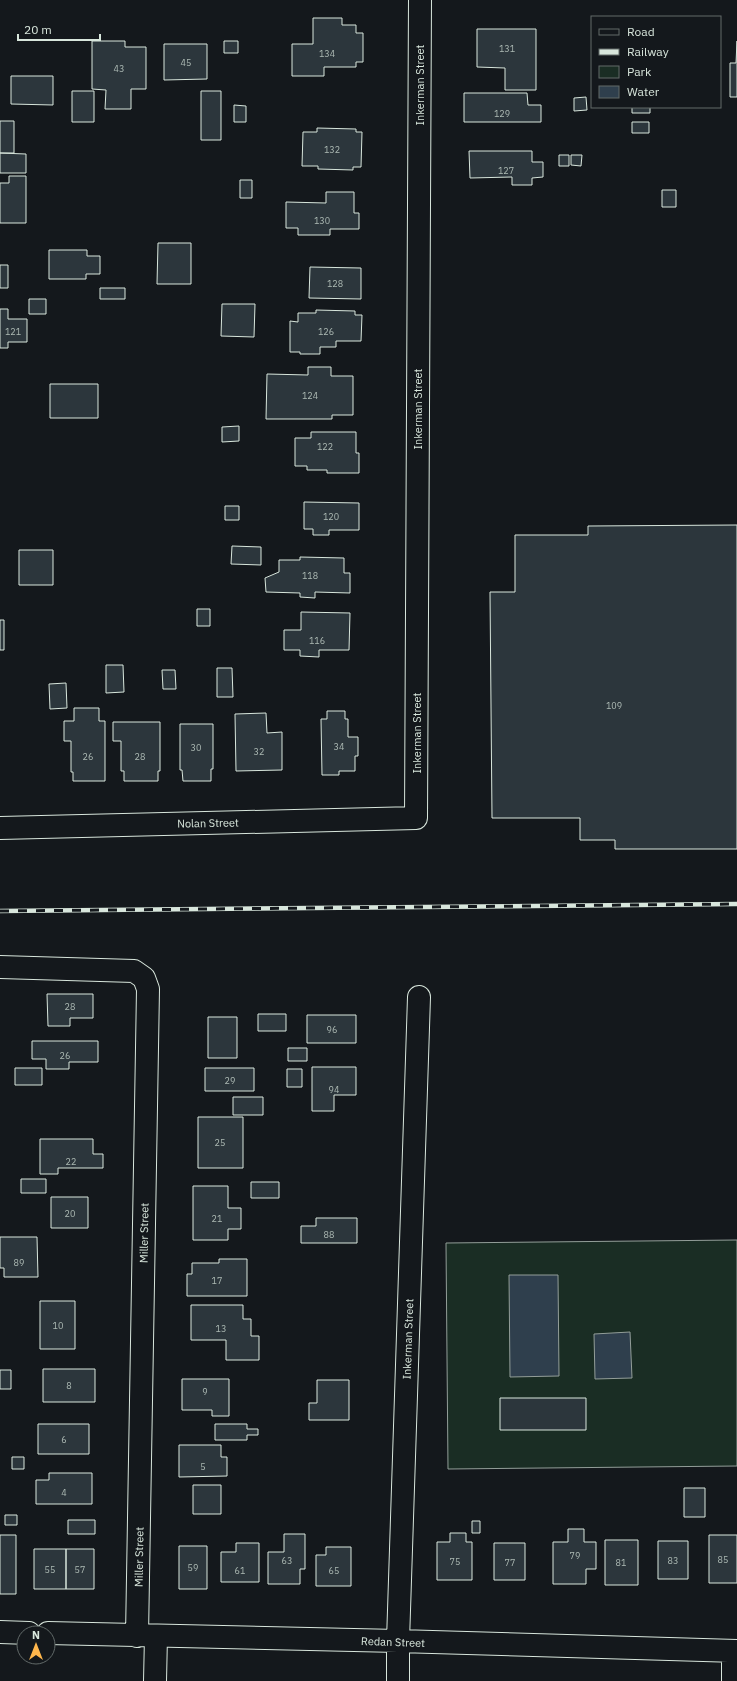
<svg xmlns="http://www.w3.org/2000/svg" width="737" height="1681" font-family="'IBM Plex Sans',sans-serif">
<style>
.green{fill:#1a2d24;stroke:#939e99}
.water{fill:#2f3f4d;stroke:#939e99}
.building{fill:#2c363c;stroke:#d8e6dc}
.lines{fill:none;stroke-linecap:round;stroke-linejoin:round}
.minor-casing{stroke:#d8e6dc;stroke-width:24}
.minor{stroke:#14181c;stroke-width:22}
.rail-casing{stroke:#d8e6dc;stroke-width:4.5}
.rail{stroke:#14181c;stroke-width:3;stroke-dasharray:9;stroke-linecap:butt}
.labels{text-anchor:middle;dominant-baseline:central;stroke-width:3;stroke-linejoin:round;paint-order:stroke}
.number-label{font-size:9px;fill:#adbab4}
.street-label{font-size:11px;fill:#d8e6dc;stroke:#14181c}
</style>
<rect width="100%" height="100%" fill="#14181c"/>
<!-- green -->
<path class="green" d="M 737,1240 L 737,1466 L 448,1469 L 446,1243 Z"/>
<!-- water -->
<path class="water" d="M 509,1275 L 558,1275 L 559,1376 L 510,1377 Z
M 630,1332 L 632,1378 L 595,1379 L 594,1334 Z"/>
<!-- building -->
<path class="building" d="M 313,18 L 342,18 L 342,25 L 356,25 L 356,33 L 363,33 L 363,62 L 356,62 L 356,67 L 324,67 L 324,76 L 292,76 L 292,44 L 313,44 Z
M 477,29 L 536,29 L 536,90 L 505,90 L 505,68 L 477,67 Z
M 92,41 L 125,41 L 125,47 L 146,47 L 146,89 L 131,89 L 131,109 L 105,109 L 106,90 L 92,89 Z
M 224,41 L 238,41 L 238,53 L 224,53 Z
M 737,41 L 737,97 L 730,97 L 730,63 L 736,63 Z
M 164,44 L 207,44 L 207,79 L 164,80 Z
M 11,76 L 53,76 L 53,105 L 11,104 Z
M 72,91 L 94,91 L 94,122 L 72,122 Z
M 201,91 L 221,91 L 221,140 L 201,140 Z
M 464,93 L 527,93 L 528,105 L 541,105 L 541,122 L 464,122 Z
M 586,97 L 587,110 L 574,111 L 574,98 Z
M 234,105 L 246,106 L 246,122 L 234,122 Z
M 632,107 L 650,107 L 650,113 L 632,113 Z
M 0,121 L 14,121 L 14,153 L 0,153 Z
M 632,122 L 649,122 L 649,133 L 632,133 Z
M 317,128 L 356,129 L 356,132 L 362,132 L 361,167 L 353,167 L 353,170 L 318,169 L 318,166 L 302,166 L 303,132 L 317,132 Z
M 469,151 L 532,151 L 532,162 L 543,162 L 543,177 L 532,178 L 532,185 L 512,185 L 512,177 L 470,178 Z
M 0,153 L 26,154 L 26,173 L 0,173 Z
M 559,155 L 569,155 L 569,166 L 559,166 Z
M 571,155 L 582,155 L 581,166 L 571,165 Z
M 9,176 L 26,176 L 26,223 L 0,223 L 0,183 L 9,183 Z
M 240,180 L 252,180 L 252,198 L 240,198 Z
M 662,190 L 676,190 L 676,207 L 662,207 Z
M 326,192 L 354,192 L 354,213 L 359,213 L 359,229 L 330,229 L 330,235 L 298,235 L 298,228 L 286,228 L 286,202 L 326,203 Z
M 158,243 L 191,243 L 191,284 L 157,284 Z
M 49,250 L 87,250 L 87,256 L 100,256 L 100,274 L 86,274 L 86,279 L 49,279 Z
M 0,265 L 8,265 L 8,288 L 0,288 Z
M 310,267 L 361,268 L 361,299 L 309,298 Z
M 100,288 L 125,288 L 125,299 L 100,299 Z
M 29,299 L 46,299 L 46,314 L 29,314 Z
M 222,304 L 255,304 L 254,337 L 221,336 Z
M 0,309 L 8,309 L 8,319 L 27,319 L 27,342 L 8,342 L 8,348 L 0,348 Z
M 316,310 L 355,311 L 355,315 L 362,315 L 361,341 L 336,341 L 336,347 L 320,347 L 320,354 L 300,354 L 300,352 L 290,352 L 290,321 L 298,322 L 298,313 L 316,313 Z
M 308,367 L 331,367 L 331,376 L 353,376 L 353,415 L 332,415 L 332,419 L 266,419 L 267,374 L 308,375 Z
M 50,384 L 98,384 L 98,418 L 50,418 Z
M 239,426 L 239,441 L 222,442 L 222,427 Z
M 311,432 L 356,432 L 356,453 L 359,453 L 359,473 L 327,473 L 327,470 L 307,470 L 307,466 L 295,466 L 295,438 L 311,438 Z
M 304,502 L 359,503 L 359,530 L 329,530 L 329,535 L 313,535 L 313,529 L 304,529 Z
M 225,506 L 239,506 L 239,520 L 225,520 Z
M 737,525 L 737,849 L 615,849 L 615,840 L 580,840 L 580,818 L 492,818 L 490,592 L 515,592 L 515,535 L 588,535 L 588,526 Z
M 232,546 L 261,547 L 261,565 L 231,564 Z
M 19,550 L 53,550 L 53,585 L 19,585 Z
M 300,557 L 344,558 L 344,573 L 350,573 L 350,593 L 315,592 L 315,598 L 300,597 L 300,593 L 266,592 L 265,578 L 279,572 L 279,560 L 300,560 Z
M 197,609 L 210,609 L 210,626 L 197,626 Z
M 301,612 L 350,613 L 349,650 L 319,650 L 319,657 L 300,656 L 300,650 L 284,650 L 284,630 L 301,630 Z
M 0,620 L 4,620 L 4,650 L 0,650 Z
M 106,665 L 123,665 L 124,692 L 106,693 Z
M 217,668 L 232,668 L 233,697 L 217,697 Z
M 162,670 L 175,670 L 176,689 L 163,689 Z
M 66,683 L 67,708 L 50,709 L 49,684 Z
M 74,708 L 99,708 L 99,721 L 105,721 L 105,781 L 73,781 L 73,772 L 71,772 L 71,741 L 64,741 L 64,721 L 74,721 Z
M 327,711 L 345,711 L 345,719 L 348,719 L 348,737 L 358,737 L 358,756 L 355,756 L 355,771 L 339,771 L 339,775 L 322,775 L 321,719 L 327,719 Z
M 266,713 L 267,733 L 282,732 L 282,770 L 236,771 L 235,714 Z
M 113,722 L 160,722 L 160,771 L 158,771 L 158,781 L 124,781 L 124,771 L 121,771 L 121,741 L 113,741 Z
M 180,724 L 213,724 L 213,769 L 211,769 L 211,781 L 183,781 L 182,770 L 180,770 Z
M 47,994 L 93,994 L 93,1018 L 70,1018 L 70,1026 L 48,1026 Z
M 258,1014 L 286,1014 L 286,1031 L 258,1031 Z
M 307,1015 L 356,1015 L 356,1043 L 307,1043 Z
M 208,1017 L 237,1017 L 237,1058 L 208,1058 Z
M 32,1041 L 98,1041 L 98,1062 L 69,1062 L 69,1069 L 46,1069 L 46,1059 L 32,1059 Z
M 288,1048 L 307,1048 L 307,1061 L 288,1061 Z
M 312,1067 L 356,1067 L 356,1095 L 334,1095 L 334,1111 L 312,1111 Z
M 15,1068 L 42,1068 L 42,1085 L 15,1085 Z
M 205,1068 L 254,1068 L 254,1091 L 205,1091 Z
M 287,1069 L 302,1069 L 302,1087 L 287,1087 Z
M 233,1097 L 263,1097 L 263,1115 L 233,1115 Z
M 198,1117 L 243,1117 L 243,1168 L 198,1168 Z
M 40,1139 L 93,1139 L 93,1154 L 103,1154 L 103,1168 L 58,1168 L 58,1174 L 40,1174 Z
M 21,1179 L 46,1179 L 46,1193 L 21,1193 Z
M 251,1182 L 279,1182 L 279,1198 L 251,1198 Z
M 193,1186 L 228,1186 L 228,1208 L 241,1208 L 241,1229 L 228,1229 L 228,1240 L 193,1240 Z
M 51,1197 L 88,1197 L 88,1228 L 51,1228 Z
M 316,1218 L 357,1218 L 357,1243 L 301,1243 L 301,1226 L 316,1226 Z
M 0,1237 L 37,1237 L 38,1277 L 4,1277 L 4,1268 L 0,1268 Z
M 219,1259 L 247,1259 L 247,1296 L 187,1296 L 187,1274 L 192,1274 L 192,1263 L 219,1263 Z
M 40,1301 L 75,1301 L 75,1349 L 40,1349 Z
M 191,1305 L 243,1305 L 243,1319 L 251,1319 L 251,1336 L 259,1336 L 259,1360 L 226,1360 L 226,1340 L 191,1340 Z
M 43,1369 L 95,1369 L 95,1402 L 43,1402 Z
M 0,1370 L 11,1370 L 11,1389 L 0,1389 Z
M 182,1379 L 229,1379 L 229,1416 L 212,1416 L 212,1410 L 182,1410 Z
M 317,1380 L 349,1380 L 349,1420 L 309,1420 L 309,1403 L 317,1403 Z
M 500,1398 L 586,1398 L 586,1430 L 500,1430 Z
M 38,1424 L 89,1424 L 89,1454 L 38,1454 Z
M 215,1424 L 247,1424 L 247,1429 L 258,1429 L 258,1435 L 247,1435 L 247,1440 L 215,1440 Z
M 179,1445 L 221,1445 L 221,1457 L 227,1457 L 227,1476 L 179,1477 Z
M 12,1457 L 24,1457 L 24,1469 L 12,1469 Z
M 49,1473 L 92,1473 L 92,1504 L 36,1504 L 36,1480 L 49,1480 Z
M 193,1485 L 221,1485 L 221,1514 L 193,1514 Z
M 684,1488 L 705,1488 L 705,1517 L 684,1517 Z
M 5,1515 L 17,1515 L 17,1525 L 5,1525 Z
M 68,1520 L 95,1520 L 95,1534 L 68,1534 Z
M 472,1521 L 480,1521 L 480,1533 L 472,1533 Z
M 568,1529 L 584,1529 L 584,1542 L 596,1542 L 596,1569 L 586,1569 L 586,1584 L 553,1584 L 553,1542 L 568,1542 Z
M 450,1533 L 466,1533 L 466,1542 L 472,1542 L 472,1580 L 437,1580 L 437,1542 L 450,1542 Z
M 284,1534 L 305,1534 L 305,1569 L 300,1569 L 300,1584 L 268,1584 L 268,1552 L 284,1552 Z
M 0,1535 L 16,1535 L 16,1594 L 0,1594 Z
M 709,1535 L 737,1535 L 737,1583 L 709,1583 Z
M 605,1540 L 638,1540 L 638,1585 L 605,1585 Z
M 658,1541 L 688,1541 L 688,1579 L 658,1579 Z
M 236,1543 L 259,1543 L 259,1582 L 221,1582 L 221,1552 L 236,1552 Z
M 494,1543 L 525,1543 L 525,1580 L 494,1580 Z
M 179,1546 L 207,1546 L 207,1589 L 179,1589 Z
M 326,1547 L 351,1547 L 351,1586 L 316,1586 L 316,1555 L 326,1555 Z
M 34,1549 L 66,1549 L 66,1589 L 34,1589 Z
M 66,1549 L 94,1549 L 94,1589 L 66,1589 Z"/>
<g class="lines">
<!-- minor casing -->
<g class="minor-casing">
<path id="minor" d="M 0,828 L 416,818 L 420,0
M 0,967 L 134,971 L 144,978 L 148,989 L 137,1636
M 0,1632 L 29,1633
M 48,1633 L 398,1641 L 737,1651
M 155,1681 L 156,1636
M 398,1681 L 398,1641 L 419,997
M 733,1681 L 733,1651"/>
</g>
<!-- minor -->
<use href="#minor" class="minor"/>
<!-- rail casing -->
<g class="rail-casing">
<path id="rail" d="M 0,911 L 737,904"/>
</g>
<!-- rail -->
<use href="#rail" class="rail"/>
</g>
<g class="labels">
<!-- number labels -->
<g class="number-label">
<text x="507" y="48">131</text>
<text x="327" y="53">134</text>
<text x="186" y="62">45</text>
<text x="119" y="68">43</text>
<text x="502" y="113">129</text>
<text x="332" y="149">132</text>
<text x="506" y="170">127</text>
<text x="322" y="220">130</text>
<text x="335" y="283">128</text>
<text x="13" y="331">121</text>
<text x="326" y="331">126</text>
<text x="310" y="395">124</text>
<text x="325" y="446">122</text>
<text x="331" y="516">120</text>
<text x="310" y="575">118</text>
<text x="317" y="640">116</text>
<text x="614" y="705">109</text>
<text x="339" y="746">34</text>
<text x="196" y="747">30</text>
<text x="259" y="751">32</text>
<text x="88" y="756">26</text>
<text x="140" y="756">28</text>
<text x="70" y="1006">28</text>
<text x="332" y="1029">96</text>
<text x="65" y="1055">26</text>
<text x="230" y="1080">29</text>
<text x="334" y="1089">94</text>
<text x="220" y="1142">25</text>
<text x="71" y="1161">22</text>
<text x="70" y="1213">20</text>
<text x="217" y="1218">21</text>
<text x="329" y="1234">88</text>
<text x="19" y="1262">89</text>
<text x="217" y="1280">17</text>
<text x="58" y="1325">10</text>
<text x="221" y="1328">13</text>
<text x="69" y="1385">8</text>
<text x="205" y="1391">9</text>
<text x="64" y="1439">6</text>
<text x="203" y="1466">5</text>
<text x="64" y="1492">4</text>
<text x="575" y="1555">79</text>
<text x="723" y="1559">85</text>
<text x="287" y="1560">63</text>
<text x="673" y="1560">83</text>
<text x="455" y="1561">75</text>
<text x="510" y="1562">77</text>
<text x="621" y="1562">81</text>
<text x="193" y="1567">59</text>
<text x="50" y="1569">55</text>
<text x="80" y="1569">57</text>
<text x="240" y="1570">61</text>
<text x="334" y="1570">65</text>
</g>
<!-- street labels -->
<g class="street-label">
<text transform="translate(420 85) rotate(-90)">Inkerman Street</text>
<text transform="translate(418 409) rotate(-90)">Inkerman Street</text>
<text transform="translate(417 733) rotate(-90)">Inkerman Street</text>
<text transform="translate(208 823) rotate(-1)">Nolan Street</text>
<text transform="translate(144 1233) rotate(-89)">Miller Street</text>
<text transform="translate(408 1339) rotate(-88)">Inkerman Street</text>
<text transform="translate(139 1557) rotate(-89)">Miller Street</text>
<text transform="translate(393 1642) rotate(2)">Redan Street</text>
</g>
</g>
<!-- legend -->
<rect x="591" y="16" width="130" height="92" fill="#14181c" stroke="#626a69"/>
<rect x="599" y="29" width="20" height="6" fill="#14181c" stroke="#626a69"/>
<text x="627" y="36" font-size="12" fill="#d8e6dc">Road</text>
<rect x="599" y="49" width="20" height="6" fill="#d8e6dc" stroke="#626a69"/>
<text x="627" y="56" font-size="12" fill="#d8e6dc">Railway</text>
<rect x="599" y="66" width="20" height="12" fill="#1a2d24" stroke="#626a69"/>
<text x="627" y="76" font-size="12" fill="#d8e6dc">Park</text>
<rect x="599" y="86" width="20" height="12" fill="#2f3f4d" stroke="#626a69"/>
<text x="627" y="96" font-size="12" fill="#d8e6dc">Water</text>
<!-- north arrow -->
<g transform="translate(36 1645)"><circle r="19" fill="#14181c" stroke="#626a69"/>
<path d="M0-3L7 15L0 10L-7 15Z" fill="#ffb74d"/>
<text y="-6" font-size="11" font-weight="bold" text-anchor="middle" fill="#d8e6dc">N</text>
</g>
<!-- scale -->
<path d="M18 34v6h82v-6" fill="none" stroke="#d8e6dc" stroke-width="2"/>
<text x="24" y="34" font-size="12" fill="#d8e6dc" stroke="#14181c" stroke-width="3" paint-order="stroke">20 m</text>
</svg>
